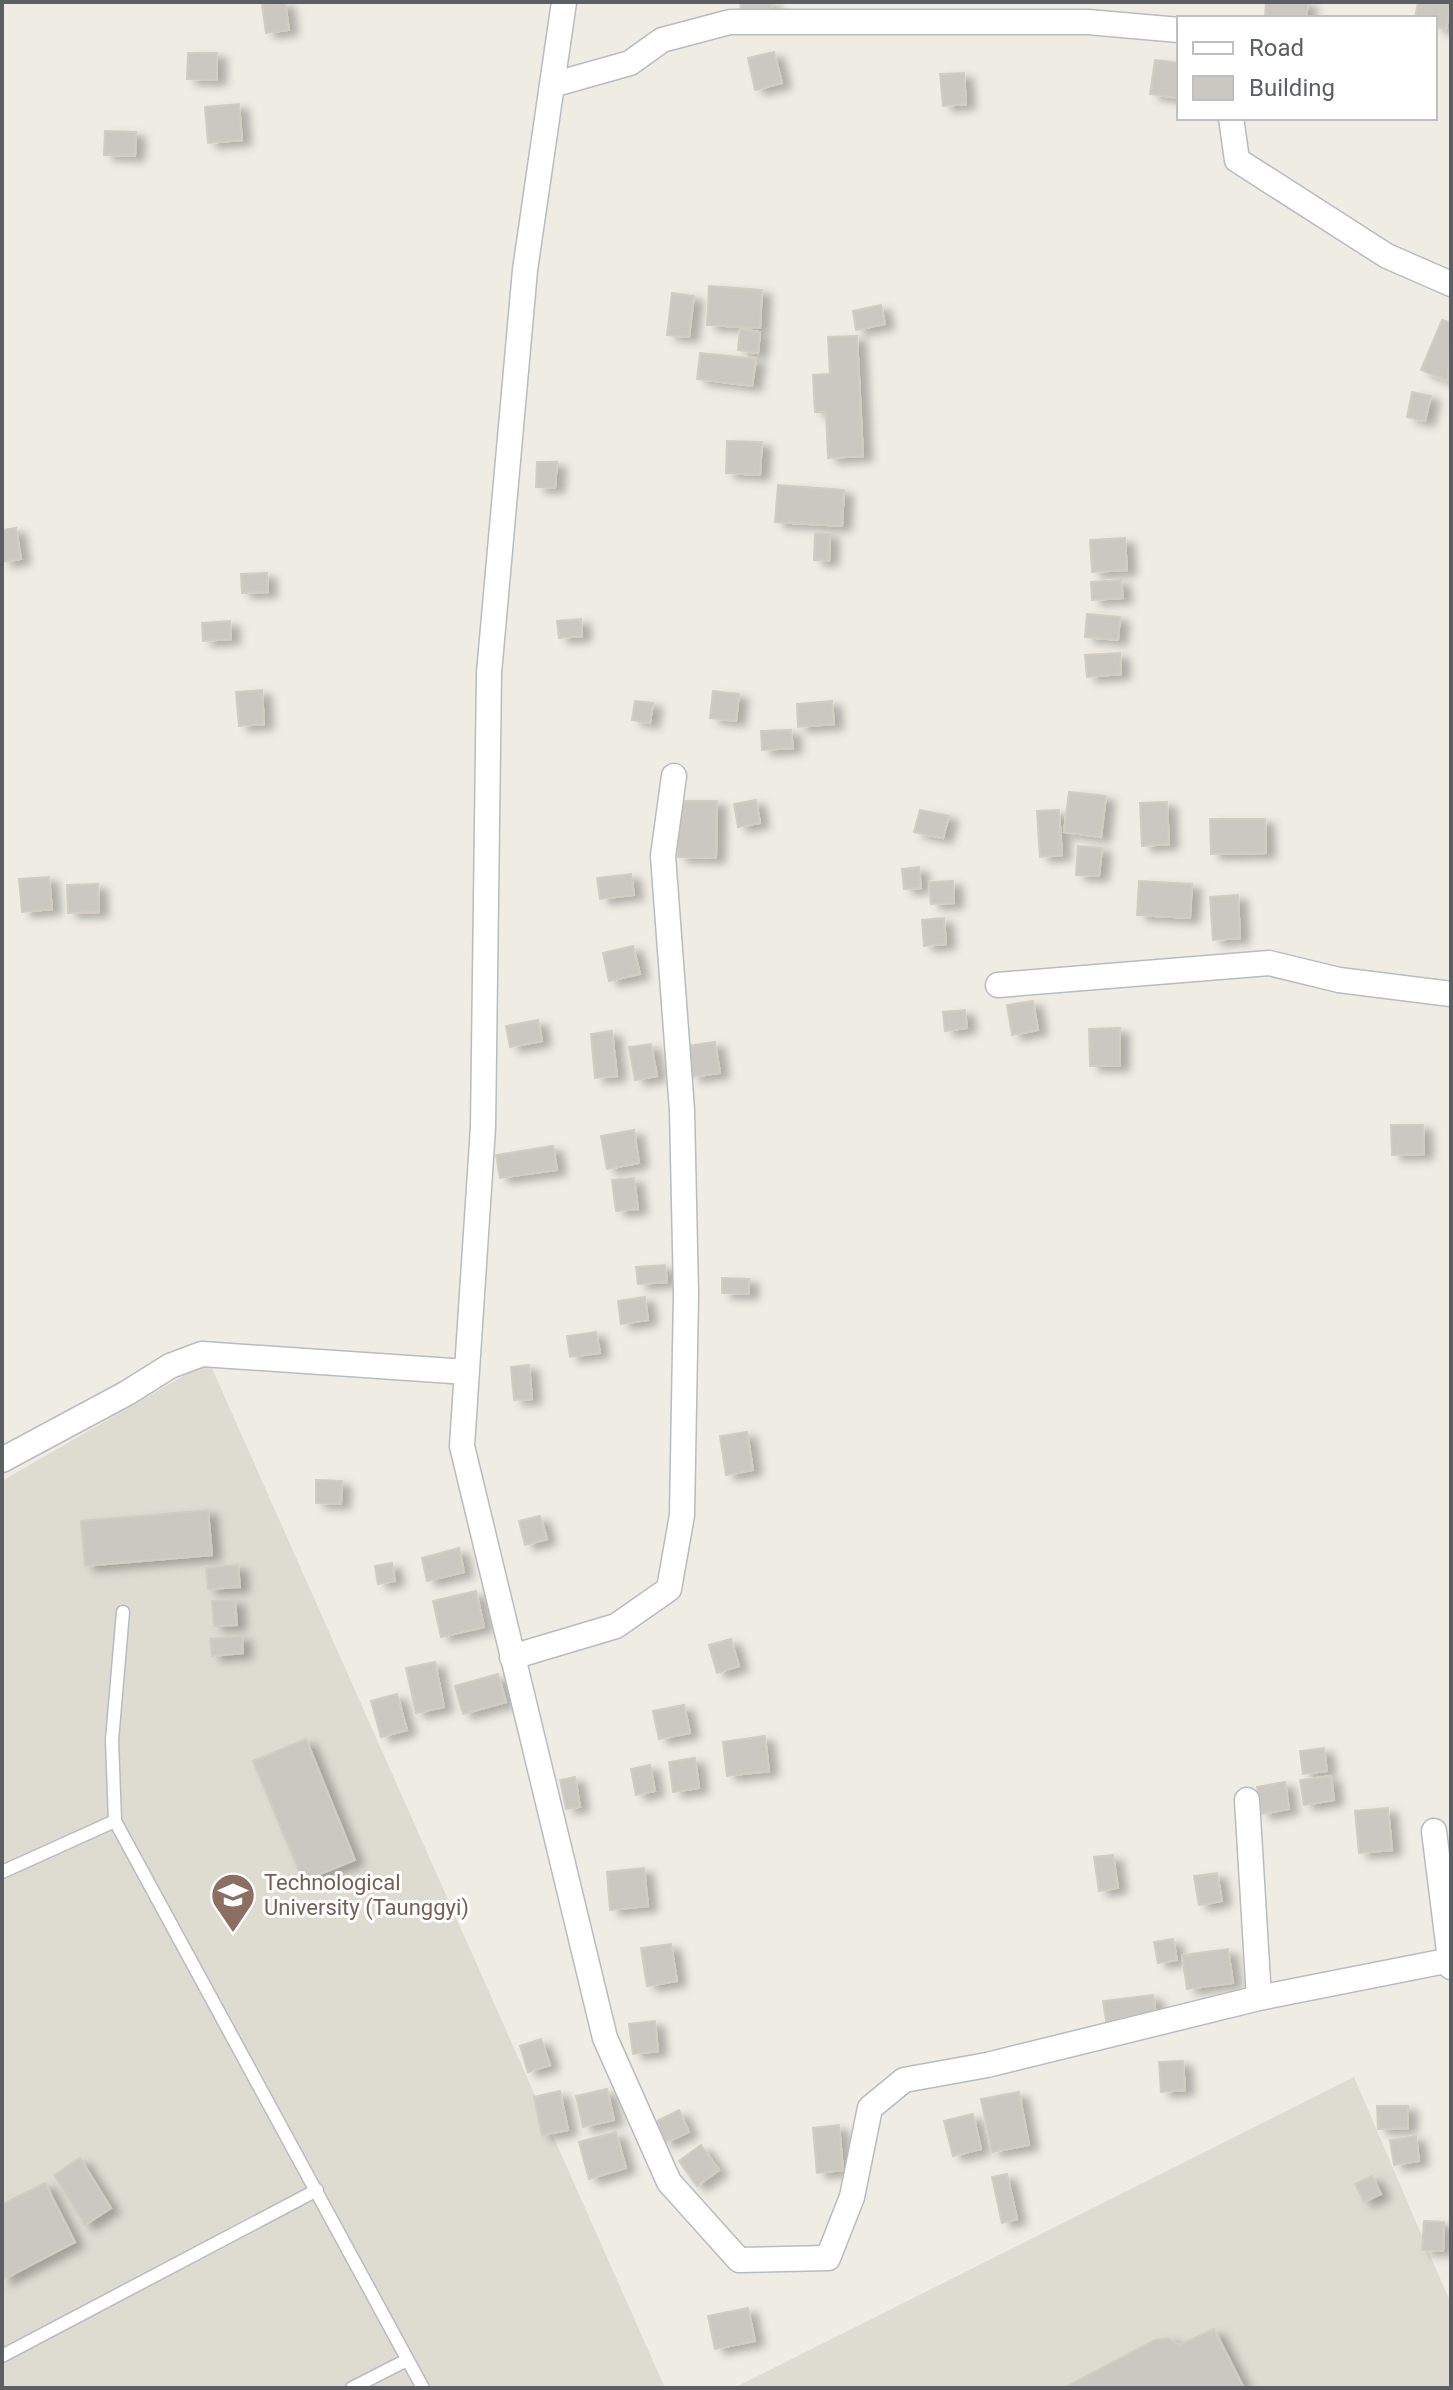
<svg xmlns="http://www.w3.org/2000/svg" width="1453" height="2390" font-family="Roboto,sans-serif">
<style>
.education{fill:#dedbd1}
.building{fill:#cbc8c2;stroke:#d3cdc1;stroke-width:2;filter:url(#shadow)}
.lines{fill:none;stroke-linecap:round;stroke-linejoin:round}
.lane-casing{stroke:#b8bbc0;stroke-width:15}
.street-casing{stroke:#b8bbc0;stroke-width:27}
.lane{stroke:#fff;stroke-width:12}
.street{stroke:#fff;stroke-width:24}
.labels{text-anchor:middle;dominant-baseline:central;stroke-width:6;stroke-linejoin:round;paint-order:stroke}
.education-label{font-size:22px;fill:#785e54;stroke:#fff;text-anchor:start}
</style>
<defs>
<filter id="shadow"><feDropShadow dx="9" dy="5" stdDeviation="4" flood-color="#0004"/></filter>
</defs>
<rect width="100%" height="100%" fill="#eeece3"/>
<!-- education -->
<path class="education" d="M 210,1364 L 665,2388 L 2,2388 L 2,1481 L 197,1368 Z
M 1354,2077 L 1451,2304 L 1451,2388 L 734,2388 Z"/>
<!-- building -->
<path class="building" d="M 285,2 L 289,30 L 266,33 L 262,4 Z
M 741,2 L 772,2 L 772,16 L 740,14 Z
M 1266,2 L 1308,2 L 1306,18 L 1265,18 Z
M 1418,2 L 1451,2 L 1446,29 L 1435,27 L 1435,18 L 1415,18 Z
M 774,52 L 782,83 L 755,90 L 748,58 Z
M 188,53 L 217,53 L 217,80 L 187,79 Z
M 1155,60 L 1179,63 L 1179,98 L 1150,94 Z
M 964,73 L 966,104 L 943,106 L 940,74 Z
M 239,104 L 242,140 L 208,143 L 205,107 Z
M 105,131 L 136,132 L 135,156 L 104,155 Z
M 709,286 L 762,290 L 760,328 L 707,325 Z
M 672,293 L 694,296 L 689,337 L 667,335 Z
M 881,305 L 885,324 L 856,330 L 853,311 Z
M 1442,320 L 1451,323 L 1448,381 L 1421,370 Z
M 740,329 L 760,332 L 758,353 L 738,350 Z
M 857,336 L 863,456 L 828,458 L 826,412 L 815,412 L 813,375 L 830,374 L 828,337 Z
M 700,353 L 756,359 L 752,386 L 697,379 Z
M 1412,392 L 1431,396 L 1425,421 L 1407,417 Z
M 727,441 L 762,442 L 760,475 L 726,473 Z
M 537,462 L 557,462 L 555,488 L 536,487 Z
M 778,485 L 844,490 L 842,526 L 775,522 Z
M 16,528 L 21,559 L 2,562 L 2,530 Z
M 815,533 L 830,534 L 829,561 L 814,560 Z
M 1125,538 L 1127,570 L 1092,572 L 1090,540 Z
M 267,573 L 268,592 L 242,593 L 241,574 Z
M 1121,580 L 1123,598 L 1092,600 L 1091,582 Z
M 1087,614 L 1120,617 L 1118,640 L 1085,637 Z
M 581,619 L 582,636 L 559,638 L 557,621 Z
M 230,621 L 231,639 L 203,641 L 202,623 Z
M 1120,653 L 1121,674 L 1087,677 L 1085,655 Z
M 262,690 L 264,724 L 239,726 L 236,692 Z
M 713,691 L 739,694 L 736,721 L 710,718 Z
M 635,701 L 653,703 L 650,723 L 632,720 Z
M 832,701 L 834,724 L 798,727 L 797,704 Z
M 791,730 L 793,748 L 762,750 L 761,731 Z
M 1069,792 L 1106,796 L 1101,837 L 1064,832 Z
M 756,800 L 760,823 L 738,827 L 734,804 Z
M 679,801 L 717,801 L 716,858 L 678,857 Z
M 1167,802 L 1169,844 L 1142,846 L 1140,803 Z
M 920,810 L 949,816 L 943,838 L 914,832 Z
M 1059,810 L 1062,855 L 1040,857 L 1037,811 Z
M 1210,819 L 1265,819 L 1266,853 L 1211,854 Z
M 1078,846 L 1102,848 L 1099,876 L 1076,875 Z
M 919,867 L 921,888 L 904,889 L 902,869 Z
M 631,874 L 634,895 L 600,899 L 597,878 Z
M 49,877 L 52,909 L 22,912 L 19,879 Z
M 953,881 L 954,903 L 931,904 L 929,882 Z
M 1139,881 L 1192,884 L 1190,918 L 1137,915 Z
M 98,884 L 99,912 L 68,913 L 67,885 Z
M 1238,895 L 1240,938 L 1213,940 L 1210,897 Z
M 944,918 L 946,944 L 924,946 L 922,920 Z
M 633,946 L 640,974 L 609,981 L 603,953 Z
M 1033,1001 L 1038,1030 L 1012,1035 L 1007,1005 Z
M 965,1010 L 967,1028 L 945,1031 L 943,1012 Z
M 538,1020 L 542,1041 L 510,1047 L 506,1026 Z
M 1120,1028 L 1120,1066 L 1090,1066 L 1089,1029 Z
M 612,1031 L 617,1076 L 595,1078 L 591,1034 Z
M 715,1042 L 720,1073 L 691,1077 L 687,1046 Z
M 651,1044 L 657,1076 L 635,1080 L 629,1047 Z
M 1391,1125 L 1423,1125 L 1424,1154 L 1392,1155 Z
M 634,1130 L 639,1163 L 607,1169 L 601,1136 Z
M 553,1146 L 557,1170 L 500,1178 L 496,1155 Z
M 634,1178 L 638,1209 L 616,1211 L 612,1180 Z
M 665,1265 L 667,1282 L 638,1284 L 636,1267 Z
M 722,1278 L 749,1279 L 749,1294 L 722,1293 Z
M 645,1297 L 648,1320 L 621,1324 L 618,1301 Z
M 596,1332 L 600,1353 L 570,1357 L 567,1336 Z
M 529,1365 L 532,1399 L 514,1400 L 511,1367 Z
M 747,1432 L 753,1470 L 726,1475 L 720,1436 Z
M 316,1480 L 342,1481 L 341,1504 L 316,1503 Z
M 208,1510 L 212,1555 L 85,1566 L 81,1521 Z
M 540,1516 L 547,1539 L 525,1545 L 519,1521 Z
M 459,1548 L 464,1572 L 427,1581 L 422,1558 Z
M 392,1563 L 395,1581 L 378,1584 L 375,1566 Z
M 238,1565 L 240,1587 L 208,1589 L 206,1568 Z
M 476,1591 L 484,1627 L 441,1637 L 433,1601 Z
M 235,1600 L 237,1625 L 214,1626 L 212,1601 Z
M 242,1636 L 243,1653 L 212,1656 L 210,1639 Z
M 731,1639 L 739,1666 L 717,1673 L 709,1645 Z
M 435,1662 L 444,1707 L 416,1713 L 406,1668 Z
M 498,1674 L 506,1702 L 463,1714 L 455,1686 Z
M 397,1694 L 407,1730 L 381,1737 L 371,1701 Z
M 684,1705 L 690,1733 L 659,1739 L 653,1711 Z
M 765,1736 L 769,1771 L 727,1776 L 723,1742 Z
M 306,1739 L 355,1860 L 303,1881 L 253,1761 Z
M 1324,1748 L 1327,1771 L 1303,1774 L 1300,1751 Z
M 695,1758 L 699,1788 L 673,1792 L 669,1762 Z
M 650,1765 L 655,1791 L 636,1795 L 631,1769 Z
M 1331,1776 L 1334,1800 L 1304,1805 L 1300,1780 Z
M 575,1777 L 580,1807 L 566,1809 L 560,1780 Z
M 1285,1782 L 1289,1809 L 1261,1814 L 1257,1787 Z
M 1388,1808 L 1392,1850 L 1359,1853 L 1355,1811 Z
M 1113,1855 L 1118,1888 L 1099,1891 L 1094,1857 Z
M 644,1868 L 648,1906 L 610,1910 L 607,1872 Z
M 1217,1873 L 1222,1901 L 1199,1905 L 1194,1876 Z
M 1173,1939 L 1177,1960 L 1158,1963 L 1154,1942 Z
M 671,1944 L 677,1981 L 647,1986 L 641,1948 Z
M 1228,1949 L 1233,1983 L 1187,1989 L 1182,1955 Z
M 1153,1995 L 1157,2021 L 1107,2027 L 1103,2001 Z
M 655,2021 L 658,2051 L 633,2054 L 629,2024 Z
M 541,2039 L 550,2065 L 528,2072 L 520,2046 Z
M 1183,2061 L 1185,2090 L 1161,2092 L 1159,2062 Z
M 607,2089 L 614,2120 L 583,2127 L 576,2096 Z
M 560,2091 L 568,2130 L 542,2135 L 534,2097 Z
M 1019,2092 L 1029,2145 L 992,2152 L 981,2099 Z
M 1377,2106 L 1408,2106 L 1408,2128 L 1378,2129 Z
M 679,2110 L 689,2132 L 665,2143 L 655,2122 Z
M 973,2114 L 981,2149 L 953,2156 L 944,2121 Z
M 839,2125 L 843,2170 L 817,2173 L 813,2128 Z
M 616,2132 L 626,2168 L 589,2179 L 579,2142 Z
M 1416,2136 L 1419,2161 L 1394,2165 L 1390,2140 Z
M 701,2145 L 719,2170 L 697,2186 L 679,2161 Z
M 80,2158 L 111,2208 L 85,2225 L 54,2175 Z
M 1007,2174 L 1017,2219 L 1002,2223 L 992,2177 Z
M 1372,2176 L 1381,2194 L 1364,2202 L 1355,2184 Z
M 45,2183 L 75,2242 L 2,2280 L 2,2204 Z
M 1424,2221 L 1444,2222 L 1443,2251 L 1422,2250 Z
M 748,2308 L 755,2341 L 715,2349 L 708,2316 Z
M 1214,2329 L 1244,2388 L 1064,2388 L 1155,2340 L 1168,2338 L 1179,2345 Z"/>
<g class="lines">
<!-- lane casing -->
<g class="lane-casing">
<path id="lane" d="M 123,1612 L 112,1740 L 115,1821 L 423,2388
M 2,1872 L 115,1821
M 2,2356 L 317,2190
M 352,2388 L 407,2360"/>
</g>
<!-- street casing -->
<g class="street-casing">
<path id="street" d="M 564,2 L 525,270 L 489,673 L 483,1127 L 462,1446 L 605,2038 L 669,2182 L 739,2260 L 828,2258 L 852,2197 L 870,2108 L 904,2080 L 987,2065 L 1259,1998 L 1451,1960
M 552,85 L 630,63 L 662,40 L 730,22 L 1088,22 L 1179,30
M 1231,118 L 1237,160 L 1387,256 L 1451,284
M 998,985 L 1269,963 L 1339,980 L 1451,994
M 2,1460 L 127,1393 L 170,1366 L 202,1354 L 467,1372
M 512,1657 L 616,1626 L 669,1589 L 682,1515 L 686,1294 L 682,1110 L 663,856 L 674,776
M 1247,1800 L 1259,1998
M 1434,1831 L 1451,1967"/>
</g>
<!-- lane -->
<use href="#lane" class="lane"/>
<!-- street -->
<use href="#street" class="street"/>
</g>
<!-- icons -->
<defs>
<g id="university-pin" transform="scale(2.3)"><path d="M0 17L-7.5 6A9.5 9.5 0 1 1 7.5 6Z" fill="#8d6e63" stroke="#fff"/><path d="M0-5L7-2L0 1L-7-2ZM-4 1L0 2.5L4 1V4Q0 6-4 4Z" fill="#fff"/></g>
</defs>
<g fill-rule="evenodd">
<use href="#university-pin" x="233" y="1895"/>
</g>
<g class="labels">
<!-- education labels -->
<g class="education-label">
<text x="264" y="1882">Technological<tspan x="264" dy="25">University (Taunggyi)</tspan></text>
</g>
</g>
<!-- border -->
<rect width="1453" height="2390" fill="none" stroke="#5b5f64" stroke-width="8"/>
<!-- legend -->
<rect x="1177" y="16" width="260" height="104" fill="#ffffff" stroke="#bdbfc1" stroke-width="2"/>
<rect x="1193" y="42" width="40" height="12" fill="#ffffff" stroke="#bdbfc1" stroke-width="2"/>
<text x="1249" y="56" font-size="24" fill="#5b5f64">Road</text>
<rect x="1193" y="76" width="40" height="24" fill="#cbc8c2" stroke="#bdbfc1" stroke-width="2"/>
<text x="1249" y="96" font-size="24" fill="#5b5f64">Building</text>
</svg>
